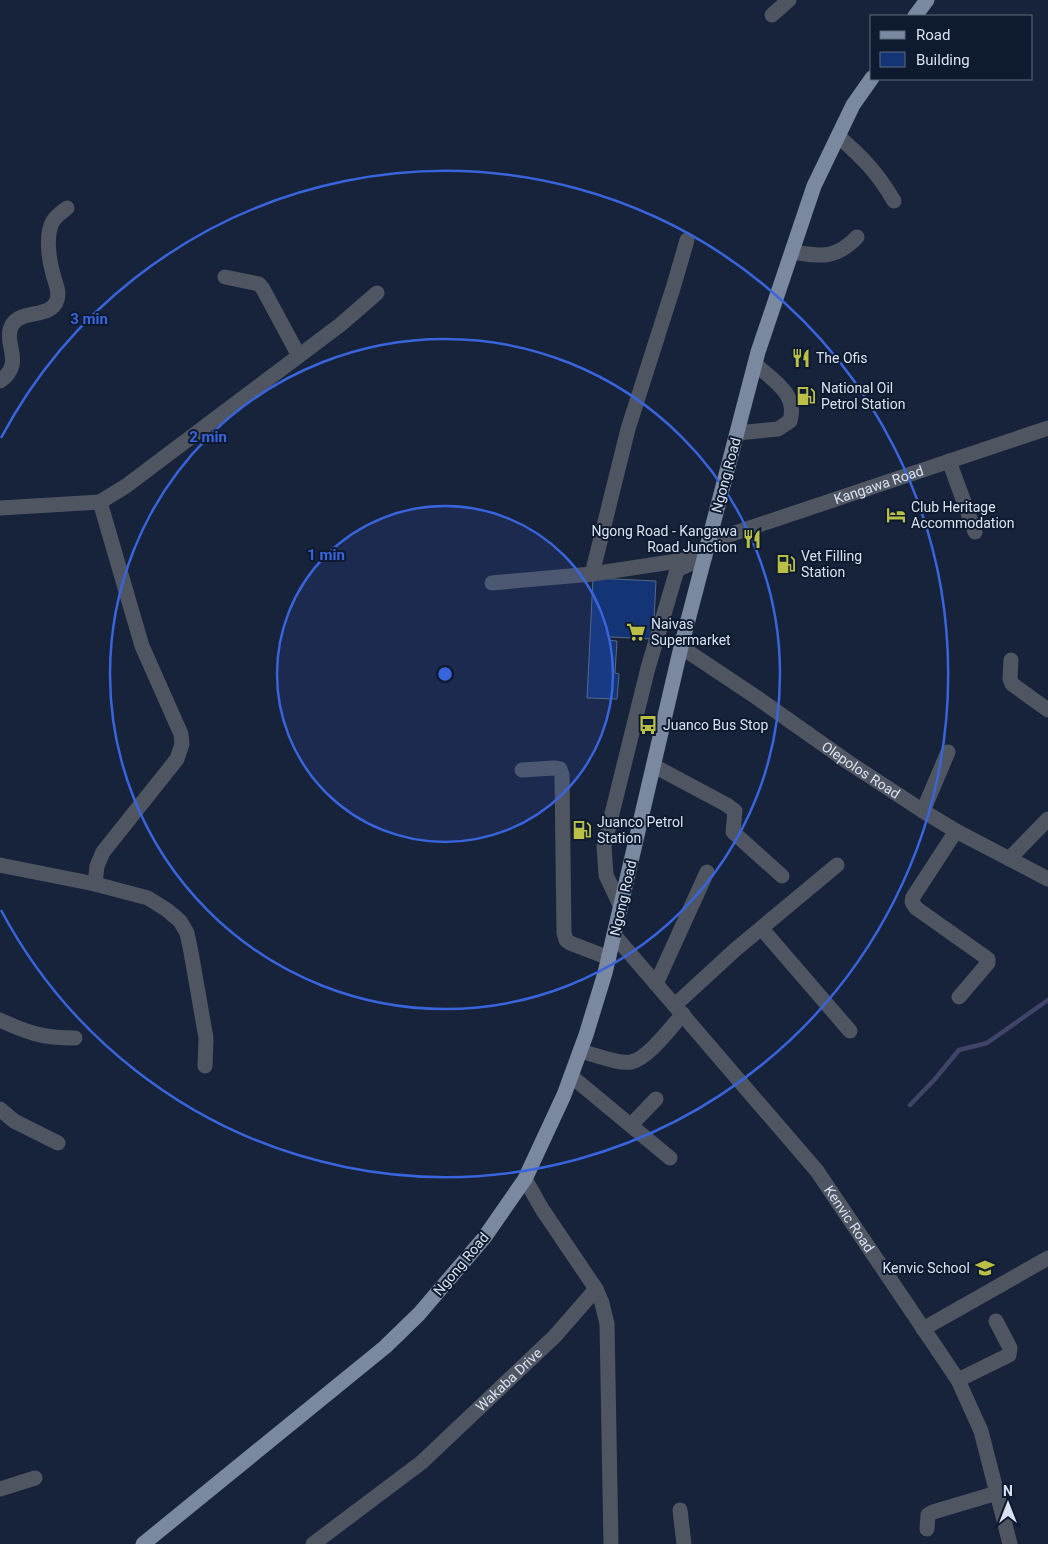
<svg xmlns="http://www.w3.org/2000/svg" width="1048" height="1544" font-family="Roboto,sans-serif">
<style>
.lines{fill:none;stroke-linecap:round;stroke-linejoin:round}
.stream{stroke:#414469;stroke-width:4.5}
.building{fill:#133576;stroke:#596883}
.minor{stroke:#4f5662;stroke-width:15}
.major{stroke:#7a88a0;stroke-width:15}
.ring{fill:none;stroke:#3964dc;stroke-width:2.5}
.labels{text-anchor:middle;dominant-baseline:central;stroke-width:4;stroke-linejoin:round;paint-order:stroke}
.poi-label{font-size:14px;fill:#d9e2f1;stroke:#0e1a30;text-anchor:start}
.street-label{font-size:14px;fill:#d9e2f1;stroke:#0e1a30}
.centre{fill:#3964dc;stroke:#0e1a30;stroke-width:2.5}
.ring-label{font-size:15px;text-anchor:middle;font-weight:bold;fill:#3964dc;stroke:#0e1a30;stroke-width:4;stroke-linejoin:round;paint-order:stroke}
</style>
<rect width="100%" height="100%" fill="#17233b"/>
<g class="lines">
<!-- stream -->
<path class="stream" d="M 910,1105 L 935,1079 L 959,1050 L 987,1043 L 1048,1000"/>
</g>
<!-- building -->
<path class="building" d="M 593,578 L 656,581 L 653,639 L 610,637 L 609,640 L 617,641 L 615,673 L 619,674 L 617,699 L 587,698 Z"/>
<g class="lines">
<!-- minor -->
<g class="minor">
<path d="M 772,15 L 789,0"/>
<path d="M 838,136 C 863,158 877,172 894,201"/>
<path d="M 792,252 C 820,256 835,260 857,237"/>
<path d="M 225,277 L 259,284 L 263,289 L 299,356"/>
<path d="M 0,381 C 26,363 2,343 12,325 C 21,309 51,319 57,300 C 60,291 55,283 53,274 C 49,260 45,235 53,221 C 56,216 62,212 67,208"/>
<path d="M 737,433 L 778,429 L 790,421 C 798,394 773,380 755,364"/>
<path d="M 949,461 L 975,532"/>
<path d="M 0,508 L 100,502 L 126,486 L 340,325 L 377,293"/>
<path id="s1" d="M 708,542 L 1048,428"/>
<path d="M 592,574 L 628,429 L 674,285 L 687,240"/>
<path d="M 492,583 L 592,574 L 691,559"/>
<path id="s2" d="M 681,647 L 756,697 L 848,762 L 923,811 L 956,831 L 1048,879"/>
<path d="M 1011,660 L 1010,679 L 1012,684 L 1048,710"/>
<path d="M 654,766 L 727,805 L 735,811 L 733,832 L 782,876"/>
<path d="M 522,770 L 554,768 L 560,769 L 562,775 L 564,933 L 566,940 L 570,943 L 609,958"/>
<path d="M 923,811 L 948,752"/>
<path d="M 956,831 L 913,897 L 912,902 L 916,908 L 988,959 L 988,963 L 959,997"/>
<path d="M 1009,859 L 1048,819"/>
<path d="M 0,865 L 95,884 L 148,898 L 167,910 L 180,921 L 187,933 L 191,952 L 206,1038 L 205,1066"/>
<path d="M 95,884 L 97,866 L 103,852 L 177,759 L 182,744 L 181,734 L 142,646 L 100,502"/>
<path d="M 621,907 L 606,875 L 604,846 L 648,668 L 677,570 L 705,557"/>
<path d="M 762,929 L 850,1031"/>
<path id="s3" d="M 614,935 L 817,1171 L 958,1380 L 981,1431 L 1010,1544"/>
<path d="M 656,984 L 707,872"/>
<path d="M 675,1005 L 736,949 L 837,865"/>
<path d="M 0,1020 C 28,1033 43,1038 75,1038"/>
<path d="M 580,1051 C 594,1054 617,1064 631,1062 C 648,1059 671,1027 683,1014"/>
<path d="M 571,1076 L 670,1158"/>
<path d="M 0,1109 L 14,1121 L 58,1143"/>
<path d="M 631,1125 L 656,1099"/>
<path d="M 596,1289 L 602,1303 L 607,1324 L 611,1544"/>
<path d="M 923,1329 L 1048,1258"/>
<path d="M 958,1380 L 1009,1355 L 1010,1348 L 996,1321"/>
<path d="M 0,1489 L 35,1478"/>
<path d="M 680,1510 L 684,1544"/>
<path d="M 927,1529 L 928,1515 L 933,1512 L 997,1493"/>
<path id="s4" d="M 313,1544 L 422,1462 L 555,1336 L 596,1289 L 542,1209 L 525,1179"/>
</g>
<!-- major -->
<path class="major" d="M 915,16 L 927,0
M 143,1544 L 385,1347 L 419,1314 L 484,1238 L 525,1179 L 564,1095 L 586,1035 L 605,973 L 681,647 L 758,352 L 814,186 L 853,105 L 872,78"/>
</g>
<!-- distance rings -->
<circle cx="445" cy="674" r="168" fill="#3964dc" fill-opacity=".12"/>
<g class="ring">
<circle cx="445" cy="674" r="168"/>
<circle cx="445" cy="674" r="335"/>
<path d="M1 438A503 503 0 1 1 1 910"/>
</g>
<!-- icons -->
<defs>
<g id="restaurant-bare" transform="scale(1.5)"><path d="M-5-6h1v4h1v-4h1v4h1v-4h1v5L-1.5 .5V6h-2V.5L-5-1ZM5-6V6H3V1.5H1.5Q1.5-4 5-6Z" fill="#bac045" stroke="#0e1a30" stroke-width="2.5" paint-order="stroke"/></g>
<g id="fuel-bare" transform="scale(1.5)"><path d="M-5.5-6h7V0h2V4h1.3V-2.5L3-4.5l.8-.8L6-3V5H2.5V1h-1V6h-7ZM-4.2-4.7v3.2H.2V-4.7Z" fill="#bac045" stroke="#0e1a30" stroke-width="2.5" paint-order="stroke"/></g>
<g id="hotel-bare" transform="scale(1.5)"><path d="M-6-4.5h1.5V1H6V5H4.5V3h-9V5H-6ZM-4 0a1.8 1.8 0 1 1 3.6 0ZM.5 0V-2.5h3Q6-2.5 6 0Z" fill="#bac045" stroke="#0e1a30" stroke-width="2.5" paint-order="stroke"/></g>
<g id="supermarket-bare" transform="scale(1.5)"><path d="M-6-5.5h2.5l.6 2H6L4.5 2H-2.5L-4.4-4H-6ZM-1.5 3.2a1.3 1.3 0 1 0 .1 0ZM3 3.2a1.3 1.3 0 1 0 .1 0Z" fill="#bac045" stroke="#0e1a30" stroke-width="2.5" paint-order="stroke"/></g>
<g id="bus-bare" transform="scale(1.5)"><path d="M-5-6H5V4H4V6H2V4H-2V6H-4V4H-5ZM-3.5-4V0h7V-4ZM-3.5 1.2v1.5H-2V1.2ZM2 1.2v1.5H3.5V1.2Z" fill="#bac045" stroke="#0e1a30" stroke-width="2.5" paint-order="stroke"/></g>
<g id="school-bare" transform="scale(1.5)"><path d="M0-5L7-2L0 1L-7-2ZM-4 1L0 2.5L4 1V4Q0 6-4 4Z" fill="#bac045" stroke="#0e1a30" stroke-width="2.5" paint-order="stroke"/></g>
</defs>
<g fill-rule="evenodd">
<use href="#restaurant-bare" x="801" y="358"/>
<use href="#fuel-bare" x="806" y="396"/>
<use href="#hotel-bare" x="896" y="515"/>
<use href="#restaurant-bare" x="752" y="539"/>
<use href="#fuel-bare" x="786" y="564"/>
<use href="#supermarket-bare" x="636" y="632"/>
<use href="#bus-bare" x="648" y="725"/>
<use href="#fuel-bare" x="582" y="830"/>
<use href="#school-bare" x="985" y="1268"/>
</g>
<g class="labels">
<!-- poi labels -->
<g class="poi-label">
<text x="816" y="358">The Ofis</text>
<text x="821" y="388">National Oil<tspan x="821" dy="16">Petrol Station</tspan></text>
<text x="911" y="507">Club Heritage<tspan x="911" dy="16">Accommodation</tspan></text>
<text x="737" y="531" text-anchor="end">Ngong Road - Kangawa<tspan x="737" dy="16">Road Junction</tspan></text>
<text x="801" y="556">Vet Filling<tspan x="801" dy="16">Station</tspan></text>
<text x="651" y="624">Naivas<tspan x="651" dy="16">Supermarket</tspan></text>
<text x="663" y="725">Juanco Bus Stop</text>
<text x="597" y="822">Juanco Petrol<tspan x="597" dy="16">Station</tspan></text>
<text x="970" y="1268" text-anchor="end">Kenvic School</text>
</g>
<!-- street labels -->
<g class="street-label">
<text transform="translate(726 475) rotate(-75)">Ngong Road</text>
<text stroke="none"><textPath href="#s1" startOffset="180">Kangawa Road</textPath></text>
<text stroke="none"><textPath href="#s2" startOffset="218">Olepolos Road</textPath></text>
<text transform="translate(623 898) rotate(-77)">Ngong Road</text>
<text stroke="none"><textPath href="#s3" startOffset="369">Kenvic Road</textPath></text>
<text transform="translate(461 1264) rotate(-50)">Ngong Road</text>
<text stroke="none"><textPath href="#s4" startOffset="256">Wakaba Drive</textPath></text>
</g>
</g>
<circle cx="445" cy="674" r="8" class="centre"/>
<g class="ring-label">
<text x="89" y="324">3 min</text>
<text x="208" y="442">2 min</text>
<text x="326" y="560">1 min</text>
</g>
<!-- legend -->
<rect x="870" y="15" width="162" height="65" fill="#0e1a30" stroke="#5f6a7d"/>
<rect x="880" y="31" width="25" height="8" fill="#7a88a0" stroke="#5f6a7d"/>
<text x="916" y="40" font-size="15" fill="#d9e2f1">Road</text>
<rect x="880" y="52" width="25" height="15" fill="#133576" stroke="#5f6a7d"/>
<text x="916" y="65" font-size="15" fill="#d9e2f1">Building</text>
<!-- north arrow -->
<g transform="translate(1008 1504)" stroke="#0e1a30" stroke-width="4" paint-order="stroke">
<path d="M0-4L9 19L0 12L-9 19Z" fill="#d9e2f1"/>
<text y="-8" font-size="14" font-weight="bold" text-anchor="middle" fill="#d9e2f1">N</text>
</g>
</svg>
